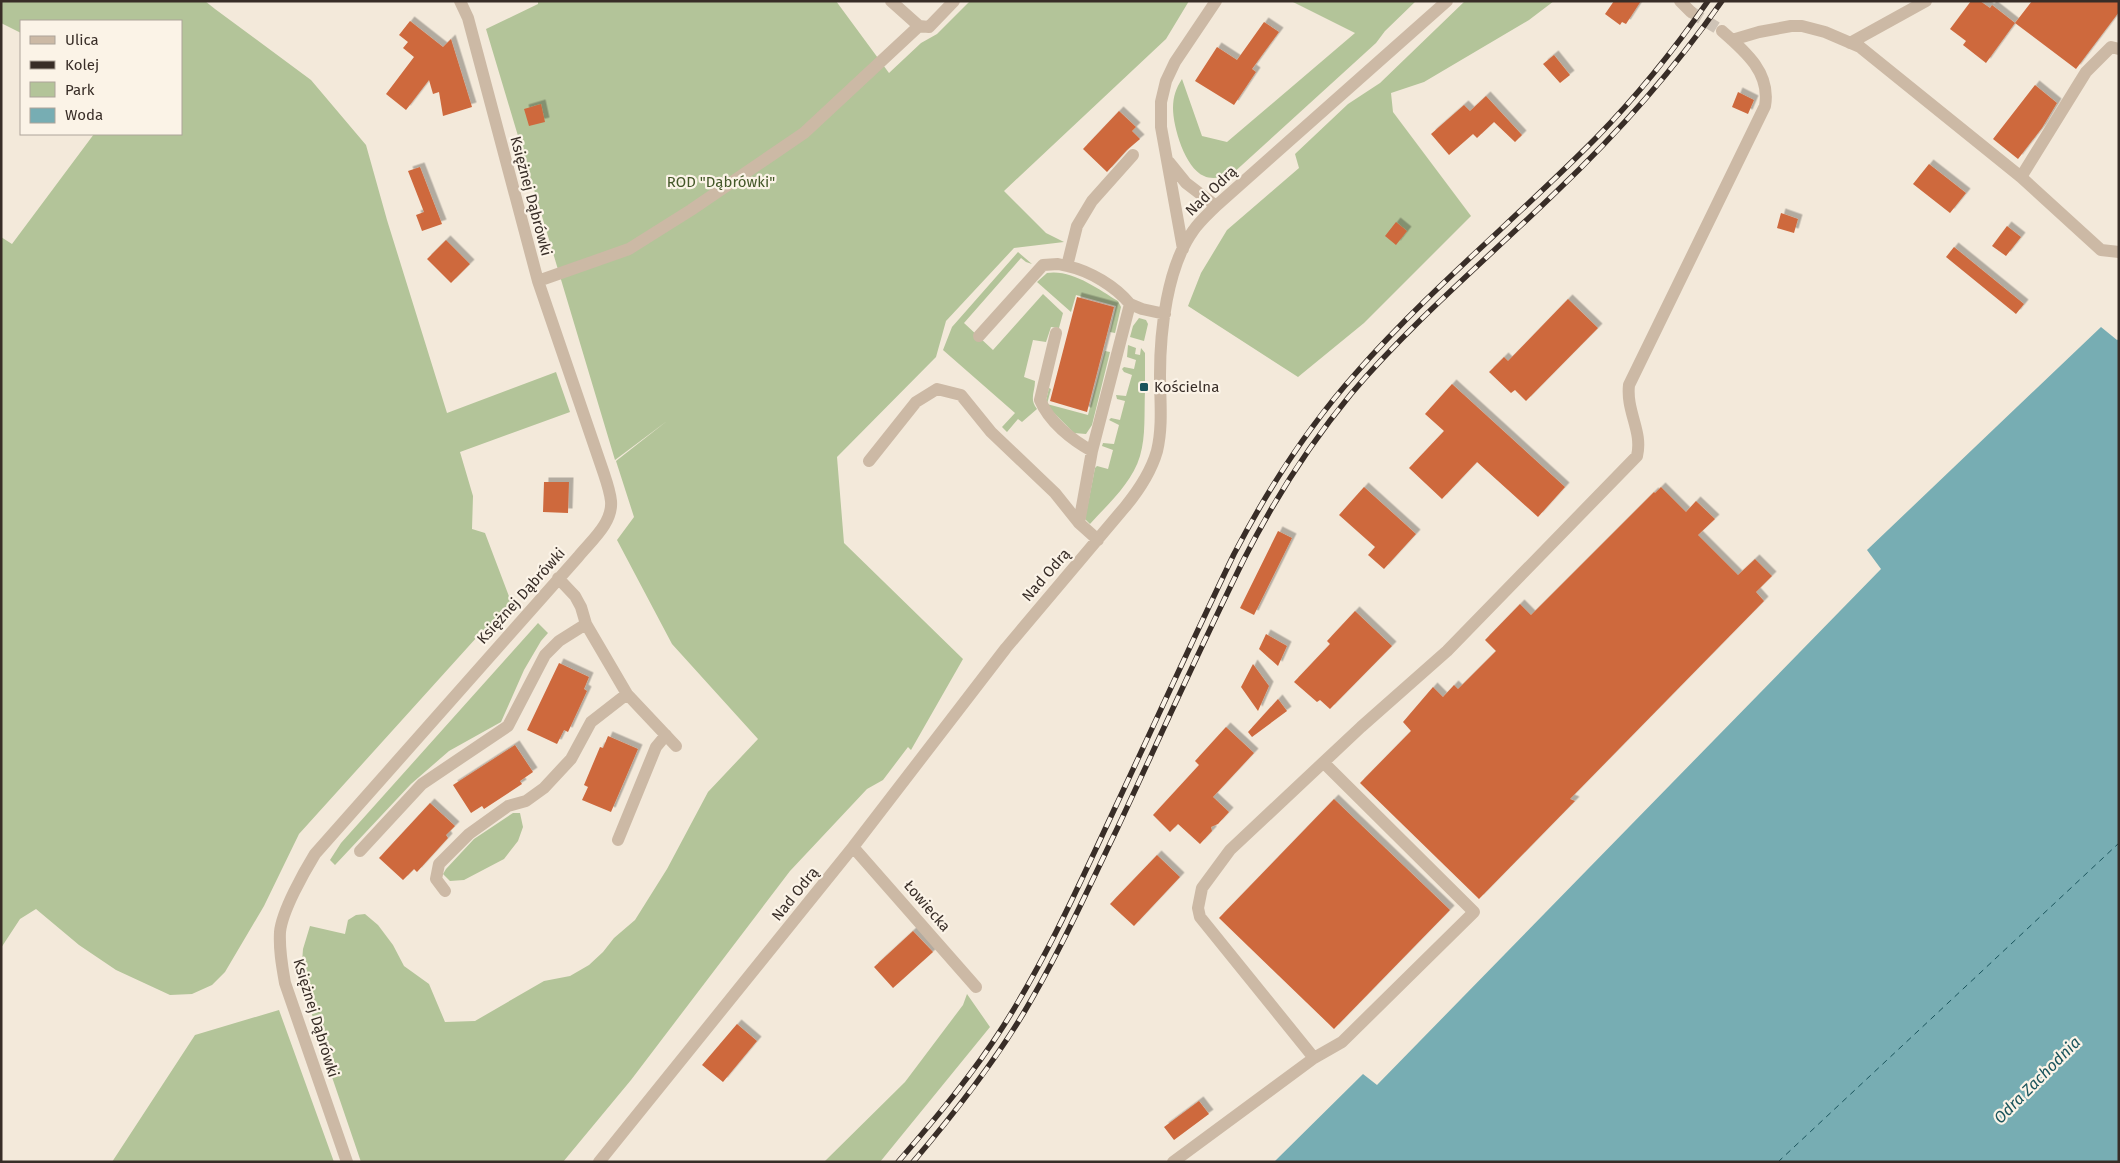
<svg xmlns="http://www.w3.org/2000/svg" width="2120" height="1163" font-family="'Fira Sans',sans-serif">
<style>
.green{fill:#b3c499}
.water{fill:#77adb3}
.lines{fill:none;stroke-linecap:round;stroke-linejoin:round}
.ferry{stroke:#1a545c;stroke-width:1;stroke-dasharray:6 5;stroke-linecap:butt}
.building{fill:#ce693e;filter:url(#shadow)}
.minor-tunnel{stroke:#cec3b6;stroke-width:12;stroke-dasharray:12 6;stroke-linecap:butt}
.minor{stroke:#ccb9a5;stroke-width:12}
.rail-casing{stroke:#382d27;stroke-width:5.5}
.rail{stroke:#fbf3e7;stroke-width:4;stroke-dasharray:11;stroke-linecap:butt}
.poi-dot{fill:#1a545c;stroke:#fbf3e7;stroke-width:2}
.labels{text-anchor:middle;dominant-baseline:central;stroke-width:4.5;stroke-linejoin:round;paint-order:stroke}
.park-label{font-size:15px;fill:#445829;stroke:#fbf3e7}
.street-label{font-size:15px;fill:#382d27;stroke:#fbf3e7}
.poi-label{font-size:15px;fill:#382d27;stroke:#fbf3e7;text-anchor:start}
.water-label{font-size:16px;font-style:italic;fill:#1a545c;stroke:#fbf3e7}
</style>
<defs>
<filter id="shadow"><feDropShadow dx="4.5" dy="-4.5" stdDeviation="0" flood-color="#0004"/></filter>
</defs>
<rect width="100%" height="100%" fill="#f3e9da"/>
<!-- green -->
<path class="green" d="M 1,1 L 205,1 L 215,9 L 311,80 L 366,145 L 387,220 L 447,413 L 556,372 L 570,412 L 460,452 L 473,496 L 472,529 L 485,533 L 513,607 L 483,638 L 477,637 L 299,834 L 264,906 L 225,972 L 212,985 L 192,994 L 170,995 L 116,970 L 79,945 L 36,909 L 20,919 L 1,948 L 1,237 L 12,244 L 94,134 L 181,134 L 181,21 L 21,21 L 21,33 L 1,23 Z
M 538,1 L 836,1 L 889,73 L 921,43 L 937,34 L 970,1 L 1189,1 L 1166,39 L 1004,191 L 1046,233 L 1064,242 L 1014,248 L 946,321 L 936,357 L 837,457 L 844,543 L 963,659 L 911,750 L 908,747 L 883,780 L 867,789 L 790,871 L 631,1080 L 563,1162 L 361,1162 L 319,1039 L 301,976 L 303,949 L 310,926 L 345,934 L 348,920 L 356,915 L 365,914 L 378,925 L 393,945 L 404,966 L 429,984 L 445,1022 L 475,1021 L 544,981 L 570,976 L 589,965 L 603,952 L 614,938 L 635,920 L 667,869 L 708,792 L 758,739 L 672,644 L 617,540 L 634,517 L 616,461 L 667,421 L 615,460 L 486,29 L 538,4 Z
M 1291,1 L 1416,1 L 1385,31 L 1376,43 L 1231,175 C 1222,177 1212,180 1204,176 C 1185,168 1173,127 1173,108 C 1173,97 1176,88 1182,79 L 1202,136 L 1227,142 L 1355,33 Z
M 1465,1 L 1554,1 L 1529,20 L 1424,82 L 1391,93 L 1393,112 L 1471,216 L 1364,323 L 1298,377 L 1188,306 L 1201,273 L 1227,230 L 1299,168 L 1295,154 L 1348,104 L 1380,83 Z
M 1018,252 L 1032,264 L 1026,262 L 1021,258 L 964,323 L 993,350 L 1043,294 L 1063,313 L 1059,328 L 1051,327 L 1046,342 L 1033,340 L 1024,377 L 1035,381 C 1035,392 1029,399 1037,409 L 1022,422 L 1018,419 L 1007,432 L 1002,427 L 1015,413 L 943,350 L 952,327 Z
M 1047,273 C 1072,269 1098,289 1118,301 L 1121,307 L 1115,333 L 1110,332 L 1116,306 L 1076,295 L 1071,312 L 1037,282 Z
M 1139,318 L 1146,320 L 1148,324 L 1144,341 L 1130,337 L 1133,326 Z
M 1128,345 L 1136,348 L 1135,354 L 1140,355 L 1141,348 L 1145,353 L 1145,382 L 1142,382 L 1142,391 L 1145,391 C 1144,413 1146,436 1140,456 C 1132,483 1108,504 1090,524 L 1085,519 L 1095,468 L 1097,466 L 1108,469 L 1113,450 L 1102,446 L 1103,443 L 1114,444 L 1119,425 L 1109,420 L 1111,418 L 1120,420 L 1125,401 L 1117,399 L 1116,395 L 1126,396 L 1132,375 L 1124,372 L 1122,369 L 1124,367 L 1134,369 L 1136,360 L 1127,357 Z
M 1105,351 L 1110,352 L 1092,425 L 1086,434 L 1074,433 L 1047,406 L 1046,400 L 1049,388 L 1051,389 L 1047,404 L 1088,415 Z
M 538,623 L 548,633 L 541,641 L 524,670 L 501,722 L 449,751 L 411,784 L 335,865 L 330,860 L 341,843 Z
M 513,813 L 520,813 L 523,827 L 518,841 L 504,859 L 464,880 L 450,881 L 443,874 L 446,869 L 474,839 Z
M 967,994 L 990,1027 L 880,1162 L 824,1162 L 905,1082 L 963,1005 Z
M 279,1010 L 334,1162 L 112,1162 L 195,1035 Z"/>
<!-- water -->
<path class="water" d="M 2101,327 L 2117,340 L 2119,339 L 2119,1162 L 1274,1162 L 1363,1074 L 1377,1085 L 1881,569 L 1867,550 Z"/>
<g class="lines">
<!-- ferry -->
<path class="ferry" d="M 1778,1162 L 2119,843"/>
</g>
<!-- building -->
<path class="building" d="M 1614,1 L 1641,1 L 1626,24 L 1622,22 L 1620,25 L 1605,14 Z
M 1971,1 L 1980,1 L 1990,8 L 1992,5 L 2015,23 L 1986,63 L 1963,45 L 1966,41 L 1950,29 Z
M 2032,1 L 2119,1 L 2119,12 L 2076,69 L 2015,23 Z
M 410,21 L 443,47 L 451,39 L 472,107 L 443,116 L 439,92 L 433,94 L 429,80 L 406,110 L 386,94 L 414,57 L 403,48 L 408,42 L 399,35 Z
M 1264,22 L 1279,32 L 1252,69 L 1256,72 L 1234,105 L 1195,81 L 1217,47 L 1237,60 Z
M 1554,55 L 1570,75 L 1560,83 L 1543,64 Z
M 2035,85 L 2057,103 L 2042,128 L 2018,159 L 1993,139 Z
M 1738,92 L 1754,100 L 1748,114 L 1732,107 Z
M 1486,96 L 1522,135 L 1515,142 L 1494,122 L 1477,138 L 1473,134 L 1449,155 L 1431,134 L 1464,105 L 1470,111 Z
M 541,104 L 545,122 L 529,126 L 524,109 Z
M 1119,111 L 1136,127 L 1132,131 L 1140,139 L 1127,150 L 1107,172 L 1083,149 Z
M 1929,164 L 1966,193 L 1950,213 L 1913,184 Z
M 420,167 L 442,224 L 422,231 L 416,215 L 424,212 L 408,171 Z
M 1781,213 L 1798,219 L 1794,233 L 1777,228 Z
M 1396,222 L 1407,231 L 1396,245 L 1385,236 Z
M 2007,226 L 2021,237 L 2006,256 L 1992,246 Z
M 446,240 L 470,264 L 451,283 L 427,259 Z
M 1954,247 L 2024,304 L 2016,314 L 1946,257 Z
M 1077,297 L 1114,307 L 1087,412 L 1050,401 Z
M 1568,299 L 1598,328 L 1526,401 L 1515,390 L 1511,393 L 1489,372 L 1504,357 L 1508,361 Z
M 1452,384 L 1565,487 L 1538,517 L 1477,462 L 1442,499 L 1409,468 L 1444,431 L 1425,414 Z
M 544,482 L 569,482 L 568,513 L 543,512 Z
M 1364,487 L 1416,534 L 1384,569 L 1368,555 L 1375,547 L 1339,515 Z
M 1661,487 L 1686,512 L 1696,501 L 1715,519 L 1698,535 L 1738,575 L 1755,559 L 1772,576 L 1756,592 L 1764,601 L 1570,799 L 1575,801 L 1479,899 L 1360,783 L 1411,731 L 1403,722 L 1433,687 L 1443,697 L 1454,685 L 1458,689 L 1496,651 L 1485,640 L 1520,604 L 1531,615 L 1654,492 L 1655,493 Z
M 1278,531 L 1292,538 L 1254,615 L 1240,608 Z
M 1355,611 L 1392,646 L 1330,709 L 1320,700 L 1317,702 L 1294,682 L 1330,644 L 1327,641 Z
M 1266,634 L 1287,646 L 1278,666 L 1259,649 Z
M 559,663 L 589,677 L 584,689 L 587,691 L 568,732 L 564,730 L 557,744 L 527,730 Z
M 1253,664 L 1269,686 L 1258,711 L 1241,687 Z
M 1278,699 L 1287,711 L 1252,737 L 1248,732 Z
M 1226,727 L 1254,753 L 1213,797 L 1229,812 L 1218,824 L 1211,827 L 1212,831 L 1200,844 L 1178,824 L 1170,832 L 1153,815 L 1199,765 L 1195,761 Z
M 608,736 L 638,749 L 611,812 L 582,800 L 588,787 L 584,785 L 600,747 L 603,748 Z
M 515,745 L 533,772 L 520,781 L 522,784 L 484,809 L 482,806 L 471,813 L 453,785 Z
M 1334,799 L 1450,910 L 1334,1029 L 1219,918 Z
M 430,803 L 455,826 L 446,835 L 448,838 L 417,872 L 414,869 L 403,880 L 379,858 Z
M 1157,855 L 1180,877 L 1134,926 L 1110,904 Z
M 913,931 L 933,952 L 893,988 L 874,967 Z
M 737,1024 L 757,1041 L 723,1082 L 702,1065 Z
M 1199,1101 L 1209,1114 L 1174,1140 L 1164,1127 Z"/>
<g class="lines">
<!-- minor-tunnel -->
<path class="minor-tunnel" d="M 1691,12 L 1722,31"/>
<!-- minor -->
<path class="minor" d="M 891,1 L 919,26 L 929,27 L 954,1
M 1680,1 L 1691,12
M 1732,40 L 1759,32 L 1791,26 L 1802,26 L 1825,32 L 1860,47 L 2021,177 L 2101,250 L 2119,252
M 1850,43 L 1926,1
M 1169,162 L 1186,183 L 1216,206
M 2021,177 L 2086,72 L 2111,47 L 2119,49
M 1183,249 L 1161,127 L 1161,102 L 1166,81 L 1175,62 L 1216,1
M 538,281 L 629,249 L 691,210 L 804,133 L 919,26
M 1130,304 L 1142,309 L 1165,314
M 1056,333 L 1040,400 C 1049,422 1072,440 1092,451 L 1079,523 L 1098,540
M 979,336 L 1043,265 L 1058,264 L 1067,266
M 1092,451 L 1130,304 C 1115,286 1090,271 1067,266 L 1077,226 L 1092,201 L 1133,155
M 869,461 L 916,402 L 937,389 L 961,395 L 991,432 L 1055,493 L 1079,523
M 558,578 L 575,596 L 581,607 L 586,624 L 627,694 L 676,746
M 618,840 L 656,747 L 666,735
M 853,847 L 976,987
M 360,851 L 422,784 L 508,726 L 545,655 L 559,641 L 586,624
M 445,891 L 436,879 L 439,864 L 469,834 L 508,806 L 526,801 L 544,788 L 571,759 L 591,722 L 627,694
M 1314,1058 L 1342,1042 L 1474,912 L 1324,763
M 347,1162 L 285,983 C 282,966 279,950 280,932 C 282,911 304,872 315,854 L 578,557 C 591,541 613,523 611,501 C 610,491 606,480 603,471 L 538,281 L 468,18 L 460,1
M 599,1162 L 853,847 L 1006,648 L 1125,507 C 1139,490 1151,472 1157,451 C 1163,426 1160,400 1160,375 C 1160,331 1167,267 1193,231 C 1199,222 1208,214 1216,206 L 1447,1
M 1173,1162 L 1314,1058 L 1200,917 L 1198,908 L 1202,888 L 1230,850 L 1361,727 L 1447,651 L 1637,456 C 1643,431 1626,412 1629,385 L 1765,106 C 1771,73 1745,51 1722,31"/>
<!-- rail casing -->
<g class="rail-casing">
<path id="rail" d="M 898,1162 C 936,1118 973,1074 1004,1025 C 1047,957 1080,883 1114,810 C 1154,725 1193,639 1234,554 C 1268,489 1307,428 1356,373 C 1430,289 1517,218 1596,138 C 1637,96 1674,50 1708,1
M 913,1162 C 953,1115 991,1067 1023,1014 C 1059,954 1087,891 1117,829 C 1159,739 1200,648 1244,559 C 1274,500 1309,445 1351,394 C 1413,321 1487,259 1556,192 C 1617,134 1673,71 1722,1"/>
</g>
<!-- rail -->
<use href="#rail" class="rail"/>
</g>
<!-- markers -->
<rect class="poi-dot" x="1139" y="382" width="10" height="10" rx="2.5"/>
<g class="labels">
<!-- park labels -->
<g class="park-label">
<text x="721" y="182">ROD "Dąbrówki"</text>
</g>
<!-- street labels -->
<g class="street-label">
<text transform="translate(1211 191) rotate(-44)">Nad Odrą</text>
<text transform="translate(531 196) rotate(75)">Księżnej Dąbrówki</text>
<text transform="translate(1046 575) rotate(-49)">Nad Odrą</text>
<text transform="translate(521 596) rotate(-48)">Księżnej Dąbrówki</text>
<text transform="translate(795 894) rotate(-51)">Nad Odrą</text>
<text transform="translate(927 906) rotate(49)">Łowiecka</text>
<text transform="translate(316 1018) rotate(73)">Księżnej Dąbrówki</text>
</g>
<!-- poi labels -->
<g class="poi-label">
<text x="1154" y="387">Kościelna</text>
</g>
<!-- water labels -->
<g class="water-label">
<text transform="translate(2037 1080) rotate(-45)">Odra Zachodnia</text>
</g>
</g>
<!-- border -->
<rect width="2120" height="1163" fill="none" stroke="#382d27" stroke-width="5"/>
<!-- legend -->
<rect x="20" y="20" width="162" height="115" fill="#fbf3e7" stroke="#ada49a"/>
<rect x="30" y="36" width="25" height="8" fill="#ccb9a5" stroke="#ada49a"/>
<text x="65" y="45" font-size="15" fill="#382d27">Ulica</text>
<rect x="30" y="61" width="25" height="8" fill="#382d27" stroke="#ada49a"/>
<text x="65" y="70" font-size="15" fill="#382d27">Kolej</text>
<rect x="30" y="82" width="25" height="15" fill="#b3c499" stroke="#ada49a"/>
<text x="65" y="95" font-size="15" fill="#382d27">Park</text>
<rect x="30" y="108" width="25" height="15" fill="#77adb3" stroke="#ada49a"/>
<text x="65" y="120" font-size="15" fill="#382d27">Woda</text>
</svg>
